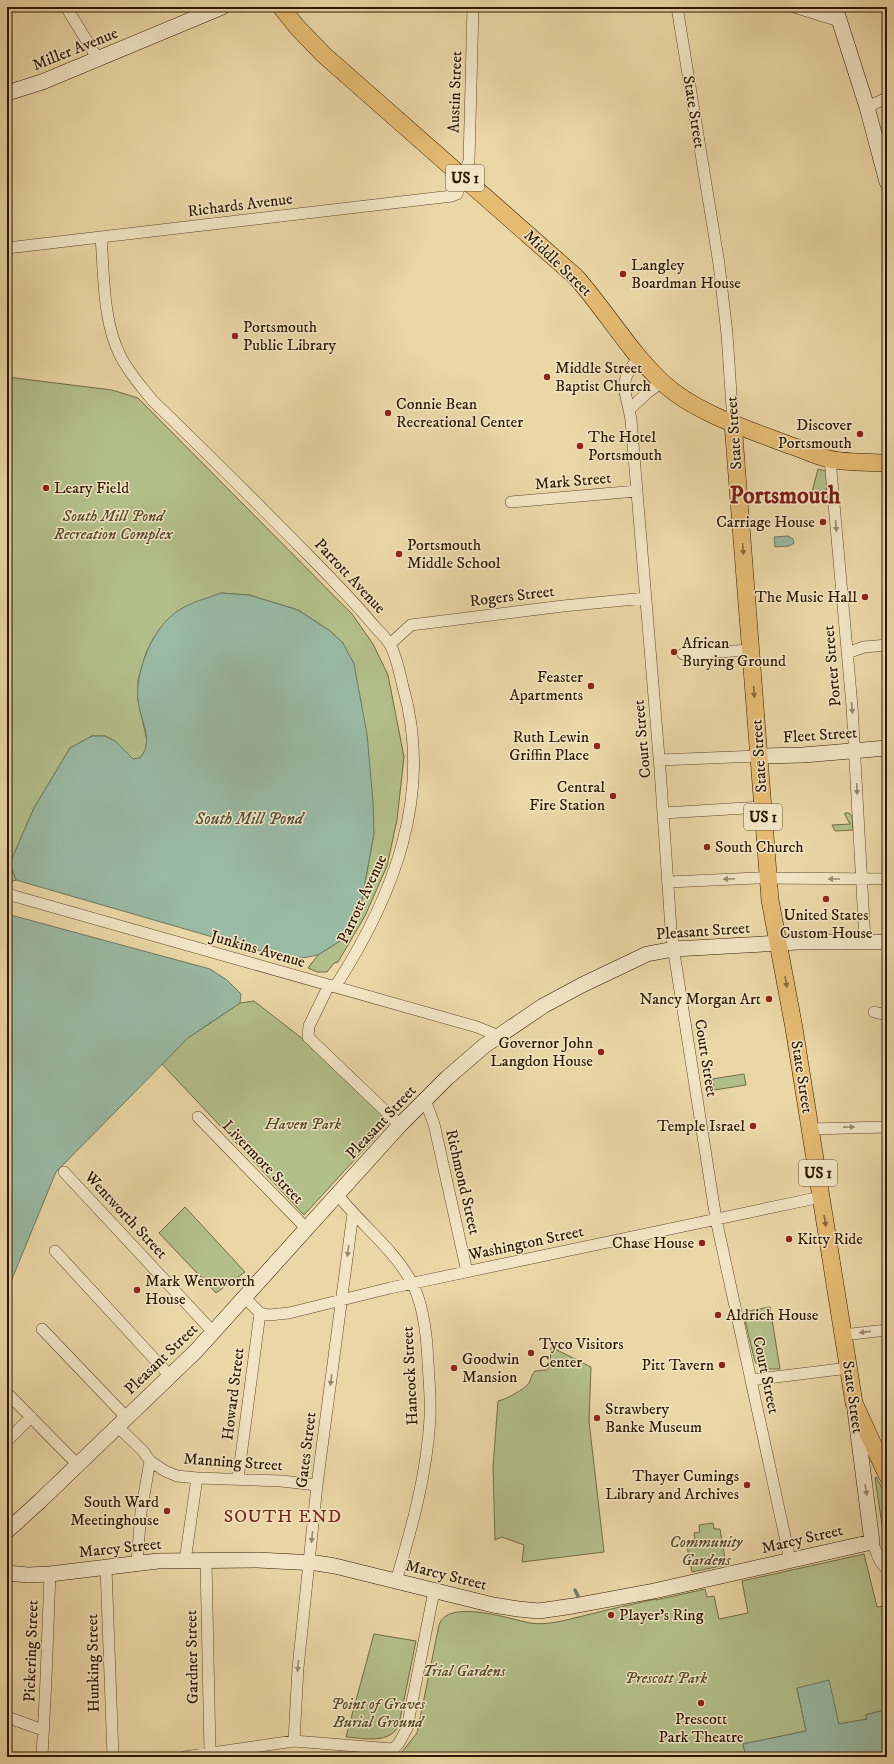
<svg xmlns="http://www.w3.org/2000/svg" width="894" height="1764" font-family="'IM FELL DW Pica',serif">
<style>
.green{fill:#b3bf8a;stroke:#706b45}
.water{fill:#99baa4;stroke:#6e7962}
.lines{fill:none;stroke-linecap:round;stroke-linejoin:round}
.stream{stroke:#6e7962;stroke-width:3.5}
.street-casing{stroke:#5d472a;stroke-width:12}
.secondary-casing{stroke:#2e1700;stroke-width:16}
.primary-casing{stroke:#2e1700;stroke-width:18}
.street{stroke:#f2e5c5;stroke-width:11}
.secondary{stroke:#f2e5c5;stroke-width:15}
.primary{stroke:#e6bc73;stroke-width:17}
.oneway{fill:#9a886c}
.oneway2{fill:#8a6a3a}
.poi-dot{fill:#8f2418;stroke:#f2e5c5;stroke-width:1.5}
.labels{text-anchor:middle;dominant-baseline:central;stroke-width:3;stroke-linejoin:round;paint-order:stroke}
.shield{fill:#f2e5c5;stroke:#69553b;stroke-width:1}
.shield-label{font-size:15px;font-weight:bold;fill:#2e1700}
.street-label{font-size:16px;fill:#2e1700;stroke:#f2e5c5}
.poi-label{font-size:16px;fill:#2e1700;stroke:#f2e5c5;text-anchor:start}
.park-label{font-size:16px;font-style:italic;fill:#564929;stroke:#f2e5c5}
.water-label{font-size:17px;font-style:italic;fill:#535039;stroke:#f2e5c5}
.quarter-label{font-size:18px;letter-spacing:1px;fill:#7a1f14;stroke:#f2e5c5}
.town-label{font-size:24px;font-weight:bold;fill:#7a1f14;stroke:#f2e5c5}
</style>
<rect width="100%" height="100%" fill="#ebd7a6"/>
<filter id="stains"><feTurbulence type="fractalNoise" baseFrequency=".005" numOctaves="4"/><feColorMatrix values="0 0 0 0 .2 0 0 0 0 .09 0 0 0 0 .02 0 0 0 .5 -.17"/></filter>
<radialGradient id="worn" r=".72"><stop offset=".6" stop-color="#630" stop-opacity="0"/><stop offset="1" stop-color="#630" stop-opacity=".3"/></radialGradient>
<!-- green -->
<path class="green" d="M 7,377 L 112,390 L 138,398 L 352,614 L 373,644 L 388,675 L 404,757 L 397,820 L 387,866 L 365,916 L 338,962 L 334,963 L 327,972 L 317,972 L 308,968 L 318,955 L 343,939 L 361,905 L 374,833 L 343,643 L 330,631 L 298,610 L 249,595 L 221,593 L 154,637 L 146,653 L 138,680 L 138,700 L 147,741 L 145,751 L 140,758 L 133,759 L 115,741 L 105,736 L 92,736 L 70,748 L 34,808 L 10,863 L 16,880 L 7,883 Z
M 818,469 L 826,471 L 827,490 L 812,492 Z
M 849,813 L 852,816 L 853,830 L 835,831 L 832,825 L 850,824 L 845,815 L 845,813 Z
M 254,1001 L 304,1040 L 390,1121 L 304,1215 L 162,1064 L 188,1038 L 240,1003 Z
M 744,1074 L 746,1085 L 714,1090 L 712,1079 Z
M 185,1207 L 245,1272 L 216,1293 L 159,1233 Z
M 770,1307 L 780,1369 L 763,1369 L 755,1362 L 743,1312 Z
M 551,1347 L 591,1367 L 589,1421 L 604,1552 L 522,1562 L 524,1545 L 502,1537 L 495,1540 L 493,1467 L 498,1401 C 505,1400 525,1389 529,1383 C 531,1379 532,1374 535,1371 L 547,1370 L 550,1366 Z
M 876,1477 L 887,1497 L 887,1525 L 882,1525 L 875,1478 Z
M 713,1523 L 714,1529 L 720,1529 L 726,1565 L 692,1572 L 686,1541 L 695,1539 L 694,1533 L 700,1532 L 699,1525 Z
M 864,1554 L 877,1607 L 887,1606 L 887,1709 L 866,1715 L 867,1719 L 839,1724 L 797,1688 L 806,1731 L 743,1744 L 746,1757 L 398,1757 L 417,1733 L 439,1625 C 447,1598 510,1619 530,1623 C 548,1626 569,1619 587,1615 C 610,1609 633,1604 656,1599 L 656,1600 L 705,1589 L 707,1597 L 714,1596 L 719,1619 L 748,1613 L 742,1581 Z
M 374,1634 L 416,1641 L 399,1724 C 391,1745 364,1738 346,1737 Z"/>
<!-- water -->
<path class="water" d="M 788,536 L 793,539 L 794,543 L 789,546 L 775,547 L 774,537 Z
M 221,593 L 249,595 L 298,610 L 330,631 L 343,643 L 354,664 L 367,734 L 373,802 L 374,833 L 361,905 L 343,939 L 318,955 L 292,960 L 16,880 L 10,863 L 34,808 L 70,748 L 92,736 L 105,736 L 115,741 L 133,759 L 140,758 C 155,740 140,721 138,700 C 135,671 153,626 179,610 C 192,602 207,598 221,593 Z
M 7,914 L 210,969 L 227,980 L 241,994 L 240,1003 L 188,1038 L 56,1172 L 7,1291 Z
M 829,1680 L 839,1724 L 867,1719 L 866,1715 L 887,1709 L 887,1757 L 746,1757 L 743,1744 L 806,1731 L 797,1688 Z"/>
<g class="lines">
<!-- stream -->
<path class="stream" d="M 575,1590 L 578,1596"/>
<!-- street casing -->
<g class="street-casing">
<path id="street" d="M 66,7 L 98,59
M 677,7 L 719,264 L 727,334 L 733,423
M 794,7 L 839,21
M 867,107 L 887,98
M 101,237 C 104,275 103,322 120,355 C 128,372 141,386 152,400 C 209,455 265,511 320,567 C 339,587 358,606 375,627 C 380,632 385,637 389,643 C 396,653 400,675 403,687 C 434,795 393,897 335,987
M 7,248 L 452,196 L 457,194 L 469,161 L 473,7
M 639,357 C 616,385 626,388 631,420 L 660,769 L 671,929 L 675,959 L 716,1219 L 790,1560
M 630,409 L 648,392 L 662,382
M 830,459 L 852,706 L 865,941
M 511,502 L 637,491
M 390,644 L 411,625 L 563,606 L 646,598
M 847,653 L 864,647 L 887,645
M 683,654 L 751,650
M 660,760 L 758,756
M 664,813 L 762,807
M 669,882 L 757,878 L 887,879
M 7,894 L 477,1027 L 499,1036
M 329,985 L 309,1026 L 308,1037 L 400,1125
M 874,1012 L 887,1015
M 425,1100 L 434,1124 L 467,1272
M 198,1117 L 306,1228
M 810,1129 L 887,1127
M 64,1172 L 214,1333
M 338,1195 C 361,1225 394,1249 412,1283 C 424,1305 427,1338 428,1363 C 429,1381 431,1399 430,1418 C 427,1474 412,1527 396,1581
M 55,1251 L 170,1376
M 244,1297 L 260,1313 L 269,1315 L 289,1313 L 390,1288 L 821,1197
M 42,1329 L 127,1418
M 843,1335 L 887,1330
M 751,1380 L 849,1368
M 7,1393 L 78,1465
M 118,1427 L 143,1451 L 150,1461 L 165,1471 L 177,1476 L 197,1478 L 281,1481 L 317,1485
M 7,1441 L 31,1417
M 238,1479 L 260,1313
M 872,1542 L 880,1561 L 887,1570
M 185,1561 L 197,1478
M 206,1561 L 210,1752
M 137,1562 L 141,1512 L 150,1461
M 106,1567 L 113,1757
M 7,1717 L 43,1730
M 294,1741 L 298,1668 L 317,1485 L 353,1213
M 42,1757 L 46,1679 L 50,1574
M 184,1757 L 294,1741 L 393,1749
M 386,1757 L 399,1743 L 407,1728 L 434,1591"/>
</g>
<!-- secondary casing -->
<g class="secondary-casing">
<path id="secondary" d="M 835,7 L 867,107 L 887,182
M 7,93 L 42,82 L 222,7
M 758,756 L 803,755 L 887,748
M 7,1531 L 40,1501 L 196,1351 L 400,1125 L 447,1078 L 484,1046 L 543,1006 L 582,985 L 647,954 L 674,949 L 799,942 L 887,942
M 7,1573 L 28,1575 L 50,1574 L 158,1561 L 257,1560 L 316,1563 L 335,1566 L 493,1605 L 518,1609 L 539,1611 L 573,1606 L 654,1591 L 872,1542 L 855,1410"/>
</g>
<!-- primary casing -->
<g class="primary-casing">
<path id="primary" d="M 281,7 L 297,27 L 324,55 L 576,277 C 606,311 629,351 662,382 C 693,412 750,430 789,445 C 802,449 816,456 829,459 C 847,463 869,462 887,463
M 733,423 L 770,900 L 794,1028 L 854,1403 L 887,1475"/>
</g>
<!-- street -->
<use href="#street" class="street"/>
<!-- secondary -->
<use href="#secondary" class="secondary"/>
<!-- primary -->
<use href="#primary" class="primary"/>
</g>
<!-- one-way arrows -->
<defs><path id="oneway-solid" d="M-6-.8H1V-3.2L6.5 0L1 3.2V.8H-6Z"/></defs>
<g class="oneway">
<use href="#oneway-solid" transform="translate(836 526) rotate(85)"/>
<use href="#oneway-solid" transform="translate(852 708) rotate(86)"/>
<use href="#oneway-solid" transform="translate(857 789) rotate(87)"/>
<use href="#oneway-solid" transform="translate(729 879) rotate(177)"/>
<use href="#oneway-solid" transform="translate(834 879) rotate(-180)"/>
<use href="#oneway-solid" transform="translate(849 1127) rotate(-1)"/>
<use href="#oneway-solid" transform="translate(348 1251) rotate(97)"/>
<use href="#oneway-solid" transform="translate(865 1332) rotate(174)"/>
<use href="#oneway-solid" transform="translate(331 1380) rotate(98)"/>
<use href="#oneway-solid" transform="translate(866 1490) rotate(81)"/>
<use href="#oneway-solid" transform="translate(312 1537) rotate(96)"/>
<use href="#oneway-solid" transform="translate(298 1666) rotate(95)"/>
</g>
<g class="oneway2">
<use href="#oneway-solid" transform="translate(743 549) rotate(85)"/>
<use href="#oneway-solid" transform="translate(754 692) rotate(87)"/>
<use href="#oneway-solid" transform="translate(786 982) rotate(80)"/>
<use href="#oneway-solid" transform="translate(825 1221) rotate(81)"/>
</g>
<!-- markers -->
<g class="poi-dot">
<circle cx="623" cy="274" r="4"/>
<circle cx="235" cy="336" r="4"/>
<circle cx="547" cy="377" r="4"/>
<circle cx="388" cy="413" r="4"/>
<circle cx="860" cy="434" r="4"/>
<circle cx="580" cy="446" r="4"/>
<circle cx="46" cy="488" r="4"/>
<circle cx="823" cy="522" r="4"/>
<circle cx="399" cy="554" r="4"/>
<circle cx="865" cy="597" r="4"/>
<circle cx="674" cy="652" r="4"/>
<circle cx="591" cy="686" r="4"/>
<circle cx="597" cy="746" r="4"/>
<circle cx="613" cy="796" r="4"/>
<circle cx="707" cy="847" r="4"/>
<circle cx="826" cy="899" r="4"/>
<circle cx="769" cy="999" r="4"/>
<circle cx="601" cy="1052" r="4"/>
<circle cx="753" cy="1126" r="4"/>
<circle cx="789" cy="1239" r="4"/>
<circle cx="702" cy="1243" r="4"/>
<circle cx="137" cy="1290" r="4"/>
<circle cx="718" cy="1315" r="4"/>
<circle cx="531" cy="1353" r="4"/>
<circle cx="722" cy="1365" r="4"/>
<circle cx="454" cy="1368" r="4"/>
<circle cx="597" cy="1418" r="4"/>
<circle cx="747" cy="1485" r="4"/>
<circle cx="167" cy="1511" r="4"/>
<circle cx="611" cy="1615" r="4"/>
<circle cx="701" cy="1703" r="4"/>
</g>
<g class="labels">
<!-- shield labels -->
<g class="shield">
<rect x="446" y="165" width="38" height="26" rx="3"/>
<rect x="744" y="804" width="38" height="26" rx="3"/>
<rect x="799" y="1160" width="38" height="26" rx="3"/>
</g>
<g class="shield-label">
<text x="465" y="178">US 1</text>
<text x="763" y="817">US 1</text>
<text x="818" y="1173">US 1</text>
</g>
<!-- street labels -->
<g class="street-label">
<text transform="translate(75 49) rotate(-22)">Miller Avenue</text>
<text transform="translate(455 92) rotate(-88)">Austin Street</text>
<text transform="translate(694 112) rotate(81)">State Street</text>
<text transform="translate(240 205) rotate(-7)">Richards Avenue</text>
<text transform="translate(558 263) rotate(44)">Middle Street</text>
<text transform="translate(734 433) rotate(-94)">State Street</text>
<text transform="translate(573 481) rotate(-5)">Mark Street</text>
<text transform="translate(350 576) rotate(47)">Parrott Avenue</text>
<text transform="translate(512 596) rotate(-7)">Rogers Street</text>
<text transform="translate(832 666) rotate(-95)">Porter Street</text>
<text transform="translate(820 735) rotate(-4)">Fleet Street</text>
<text transform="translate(642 739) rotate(-95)">Court Street</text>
<text transform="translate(759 756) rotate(-94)">State Street</text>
<text transform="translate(362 899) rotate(-65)">Parrott Avenue</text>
<text transform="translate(703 931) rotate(-4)">Pleasant Street</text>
<text transform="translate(258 949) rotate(16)">Junkins Avenue</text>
<text transform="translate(706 1058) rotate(81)">Court Street</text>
<text transform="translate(802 1077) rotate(81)">State Street</text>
<text transform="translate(381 1122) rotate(-47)">Pleasant Street</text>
<text transform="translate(263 1162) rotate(46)">Livermore Street</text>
<text transform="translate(463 1182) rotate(77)">Richmond Street</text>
<text transform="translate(126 1215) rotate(47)">Wentworth Street</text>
<text transform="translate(526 1243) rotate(-12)">Washington Street</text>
<text transform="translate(161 1359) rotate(-44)">Pleasant Street</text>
<text transform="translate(766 1375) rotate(78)">Court Street</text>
<text transform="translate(410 1376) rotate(-93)">Hancock Street</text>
<text transform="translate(233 1394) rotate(-83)">Howard Street</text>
<text transform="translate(853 1397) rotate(82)">State Street</text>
<text transform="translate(306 1450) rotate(-83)">Gates Street</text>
<text transform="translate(233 1462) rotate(4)">Manning Street</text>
<text transform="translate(802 1539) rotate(-13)">Marcy Street</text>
<text transform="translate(120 1548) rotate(-6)">Marcy Street</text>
<text transform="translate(446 1575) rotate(14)">Marcy Street</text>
<text transform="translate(31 1651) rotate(-88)">Pickering Street</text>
<text transform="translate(192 1657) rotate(-91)">Gardner Street</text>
<text transform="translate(93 1663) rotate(-91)">Hunking Street</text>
</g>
<!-- poi labels -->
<g class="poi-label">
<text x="631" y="265">Langley<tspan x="631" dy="18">Boardman House</tspan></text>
<text x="243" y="327">Portsmouth<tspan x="243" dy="18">Public Library</tspan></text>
<text x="555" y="368">Middle Street<tspan x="555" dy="18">Baptist Church</tspan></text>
<text x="396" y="404">Connie Bean<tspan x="396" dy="18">Recreational Center</tspan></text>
<text x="852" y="425" text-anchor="end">Discover<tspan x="852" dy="18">Portsmouth</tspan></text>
<text x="588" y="437">The Hotel<tspan x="588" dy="18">Portsmouth</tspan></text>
<text x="54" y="488">Leary Field</text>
<text x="815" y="522" text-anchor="end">Carriage House</text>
<text x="407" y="545">Portsmouth<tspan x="407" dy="18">Middle School</tspan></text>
<text x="857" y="597" text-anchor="end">The Music Hall</text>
<text x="682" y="643">African<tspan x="682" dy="18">Burying Ground</tspan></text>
<text x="583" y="677" text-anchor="end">Feaster<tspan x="583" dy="18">Apartments</tspan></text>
<text x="589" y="737" text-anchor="end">Ruth Lewin<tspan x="589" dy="18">Griffin Place</tspan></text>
<text x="605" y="787" text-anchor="end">Central<tspan x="605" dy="18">Fire Station</tspan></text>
<text x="715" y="847">South Church</text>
<text x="826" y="915" text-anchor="middle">United States<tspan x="826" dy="18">Custom House</tspan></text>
<text x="761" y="999" text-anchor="end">Nancy Morgan Art</text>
<text x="593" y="1043" text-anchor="end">Governor John<tspan x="593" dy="18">Langdon House</tspan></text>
<text x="745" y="1126" text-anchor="end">Temple Israel</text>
<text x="797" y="1239">Kitty Ride</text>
<text x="694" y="1243" text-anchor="end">Chase House</text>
<text x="145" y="1281">Mark Wentworth<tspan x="145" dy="18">House</tspan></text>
<text x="726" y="1315">Aldrich House</text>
<text x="539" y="1344">Tyco Visitors<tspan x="539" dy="18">Center</tspan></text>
<text x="462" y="1359">Goodwin<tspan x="462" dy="18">Mansion</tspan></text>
<text x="714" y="1365" text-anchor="end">Pitt Tavern</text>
<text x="605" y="1409">Strawbery<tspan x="605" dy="18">Banke Museum</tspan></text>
<text x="739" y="1476" text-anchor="end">Thayer Cumings<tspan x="739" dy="18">Library and Archives</tspan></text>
<text x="159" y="1502" text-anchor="end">South Ward<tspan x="159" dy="18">Meetinghouse</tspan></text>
<text x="619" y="1615">Player's Ring</text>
<text x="701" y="1719" text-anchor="middle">Prescott<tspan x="701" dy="18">Park Theatre</tspan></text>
</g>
<!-- park labels -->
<g class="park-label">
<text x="113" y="516">South Mill Pond<tspan x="113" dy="18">Recreation Complex</tspan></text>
<text x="303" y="1124">Haven Park</text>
<text x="706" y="1542">Community<tspan x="706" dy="18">Gardens</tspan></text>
<text x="464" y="1671">Trial Gardens</text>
<text x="666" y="1678">Prescott Park</text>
<text x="378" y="1704">Point of Graves<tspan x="378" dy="18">Burial Ground</tspan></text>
</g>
<!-- water labels -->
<g class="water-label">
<text x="249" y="819">South Mill Pond</text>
</g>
<!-- quarter labels -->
<g class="quarter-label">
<text x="283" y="1517">SOUTH END</text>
</g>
<!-- town labels -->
<g class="town-label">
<text x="785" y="496">Portsmouth</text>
</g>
</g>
<!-- margin -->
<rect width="894" height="1764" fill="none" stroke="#ebd7a6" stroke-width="24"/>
<rect x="8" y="8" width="878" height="1748" fill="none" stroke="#2e1700" stroke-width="2"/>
<rect x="12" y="12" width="870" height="1740" fill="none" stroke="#2e1700"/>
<rect width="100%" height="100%" filter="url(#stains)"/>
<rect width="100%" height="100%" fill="url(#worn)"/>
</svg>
